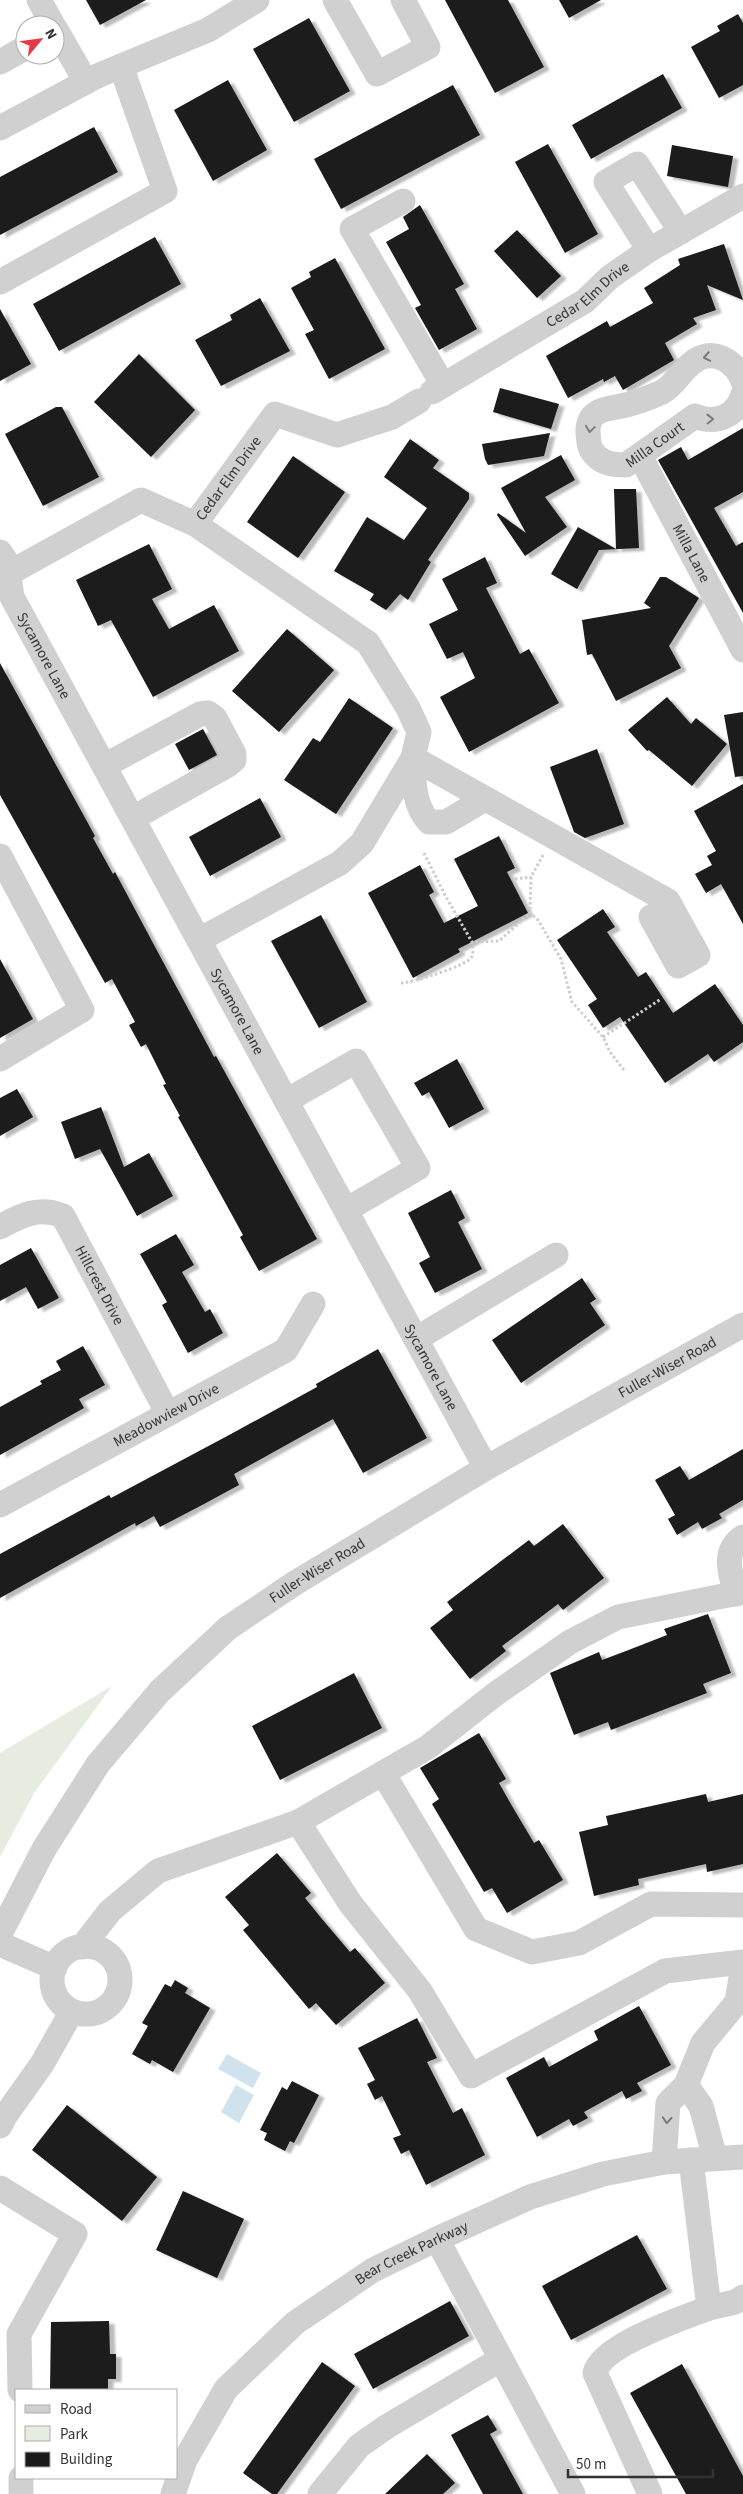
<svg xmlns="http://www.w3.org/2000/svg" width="743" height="2494" font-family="'Source Sans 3',sans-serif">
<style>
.green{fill:#e6ecdf}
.water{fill:#cfe2ee}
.building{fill:#1a1a1a;filter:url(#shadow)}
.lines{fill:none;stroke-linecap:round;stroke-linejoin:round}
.path{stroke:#cdcdcd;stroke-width:3;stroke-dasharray:2.5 2.5;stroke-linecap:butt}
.minor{stroke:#d0d0d0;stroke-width:25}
.oneway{stroke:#7a7a7a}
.labels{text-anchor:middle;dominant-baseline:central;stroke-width:5;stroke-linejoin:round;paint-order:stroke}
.street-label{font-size:15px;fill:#333;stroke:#fff}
</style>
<defs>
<filter id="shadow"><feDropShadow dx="5.5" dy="3" stdDeviation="1" flood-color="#0004"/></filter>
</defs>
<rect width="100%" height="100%" fill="#fff"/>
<!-- green -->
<path class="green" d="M 112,1686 L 34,1793 L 0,1857 L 0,1753 Z"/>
<!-- water -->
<path class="water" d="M 227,2054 L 261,2073 L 253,2088 L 218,2069 Z
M 236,2085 L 254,2095 L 239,2123 L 221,2112 Z"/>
<!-- building -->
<path class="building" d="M 86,0 L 146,0 L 100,25 Z
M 445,0 L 508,0 L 544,67 L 495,93 Z
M 559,0 L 601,0 L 569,18 Z
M 738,14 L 743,23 L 743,85 L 719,98 L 691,47 L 720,31 L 717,26 Z
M 309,18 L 350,91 L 294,122 L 253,49 Z
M 663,74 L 682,108 L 591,159 L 572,125 Z
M 228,80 L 267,150 L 213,181 L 174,110 Z
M 453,85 L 480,135 L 341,209 L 314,159 Z
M 94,127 L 118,172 L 0,235 L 0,177 Z
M 548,144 L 598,234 L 565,253 L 515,162 Z
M 672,145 L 733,156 L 728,187 L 667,176 Z
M 420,205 L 464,284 L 455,289 L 477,329 L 439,350 L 415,308 L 421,305 L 386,242 L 409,229 L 403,217 Z
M 517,230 L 561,276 L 537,298 L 494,251 Z
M 155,237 L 181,284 L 59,351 L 33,304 Z
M 724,244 L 743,300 L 707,285 L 716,310 L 693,318 L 697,324 L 665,343 L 674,360 L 623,390 L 615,376 L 604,382 L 603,379 L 568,398 L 546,356 L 607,321 L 610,327 L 653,303 L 644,288 L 680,265 L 678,259 Z
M 335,258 L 385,349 L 329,379 L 305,334 L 314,330 L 291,288 L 311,277 L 309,272 Z
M 260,298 L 290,351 L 221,386 L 195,340 L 232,320 L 230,315 Z
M 0,309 L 31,364 L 0,381 Z
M 139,354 L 195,410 L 151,457 L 94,402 Z
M 500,388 L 559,404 L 551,429 L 493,412 Z
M 56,407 L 62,407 L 99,477 L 43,506 L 5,434 Z
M 743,428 L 743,492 L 714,508 L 736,546 L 743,542 L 743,613 L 658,460 L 681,447 L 688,460 Z
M 550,433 L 544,456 L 488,465 L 485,459 L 482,444 Z
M 410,439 L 439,460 L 433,468 L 469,493 L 469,499 L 428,560 L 431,562 L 408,600 L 400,594 L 386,610 L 370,600 L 374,594 L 334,571 L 367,517 L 404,540 L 427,508 L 384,477 Z
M 561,455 L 575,480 L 545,497 L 567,527 L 525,556 L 497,515 L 498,513 L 526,533 L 501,488 Z
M 293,456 L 345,492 L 298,558 L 247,522 Z
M 614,489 L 636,489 L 639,548 L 599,550 L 577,589 L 551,574 L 578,527 L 616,549 Z
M 149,544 L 172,589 L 152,599 L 169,629 L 214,605 L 239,651 L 153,697 L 111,620 L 98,626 L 76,580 Z
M 485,557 L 497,583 L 486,588 L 520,654 L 529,649 L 559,703 L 469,752 L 440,697 L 475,678 L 463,652 L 447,659 L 429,624 L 458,610 L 442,579 Z
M 660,577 L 666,577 L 699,598 L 669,646 L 681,668 L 616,701 L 592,654 L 587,655 L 582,620 L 651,608 L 644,603 Z
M 287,629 L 334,670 L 279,732 L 232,691 Z
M 0,663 L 95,836 L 93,838 L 113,874 L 115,872 L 214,1057 L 216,1056 L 317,1239 L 259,1271 L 240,1237 L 243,1235 L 178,1117 L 180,1116 L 163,1085 L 166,1084 L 146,1044 L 141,1047 L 129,1025 L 135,1022 L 112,979 L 105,983 L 0,795 Z
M 667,697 L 691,724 L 696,718 L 727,744 L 692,786 L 649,750 L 647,751 L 628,730 Z
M 349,698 L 393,728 L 336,814 L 284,780 L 313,738 L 320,742 Z
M 743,712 L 743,776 L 735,777 L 724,715 Z
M 203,729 L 217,755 L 189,770 L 175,744 Z
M 597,749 L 624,824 L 585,838 L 574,832 L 550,767 Z
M 743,784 L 743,924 L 721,884 L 706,893 L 695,874 L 712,865 L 707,856 L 716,851 L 694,811 Z
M 260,798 L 281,837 L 210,876 L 189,837 Z
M 499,836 L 515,868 L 507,872 L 528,913 L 458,949 L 460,952 L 413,978 L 368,893 L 420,865 L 434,892 L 429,895 L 444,923 L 478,906 L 454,859 Z
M 603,909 L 615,927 L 607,932 L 638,977 L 646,972 L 673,1013 L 715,984 L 743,1025 L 743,1042 L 714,1062 L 708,1054 L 665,1083 L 620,1017 L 603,1028 L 588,1005 L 597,999 L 557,940 Z
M 321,915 L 367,1002 L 319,1028 L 271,941 Z
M 0,959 L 33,1019 L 0,1038 Z
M 457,1059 L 484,1109 L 449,1128 L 429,1092 L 422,1096 L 414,1083 Z
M 17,1089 L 33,1117 L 0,1136 L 0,1098 Z
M 101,1107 L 124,1167 L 149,1153 L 173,1196 L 137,1216 L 100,1149 L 75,1159 L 61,1122 Z
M 451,1190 L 465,1218 L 458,1222 L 482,1269 L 435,1293 L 419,1263 L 430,1257 L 408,1213 Z
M 176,1234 L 194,1265 L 182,1272 L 205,1312 L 210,1309 L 223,1333 L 188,1353 L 162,1305 L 167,1302 L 140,1254 Z
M 31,1248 L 59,1298 L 38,1309 L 26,1287 L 0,1301 L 0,1265 Z
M 582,1278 L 596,1299 L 590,1303 L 605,1325 L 521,1383 L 492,1340 Z
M 83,1346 L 105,1385 L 79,1399 L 84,1408 L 0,1455 L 0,1407 L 42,1384 L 40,1381 L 61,1370 L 56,1361 Z
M 378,1349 L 427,1438 L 363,1473 L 333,1419 L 234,1474 L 239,1485 L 204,1504 L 160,1527 L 154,1516 L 136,1526 L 135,1523 L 0,1598 L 0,1554 L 109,1495 L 111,1498 L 231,1434 L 317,1387 L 316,1384 Z
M 743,1449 L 743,1500 L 719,1514 L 722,1518 L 702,1529 L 698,1522 L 677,1535 L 668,1519 L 675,1515 L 655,1480 L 680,1466 L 689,1480 Z
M 563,1524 L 604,1578 L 563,1610 L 558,1604 L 537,1620 L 502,1646 L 506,1651 L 470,1679 L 430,1628 L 453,1610 L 447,1602 L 529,1540 L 534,1546 Z
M 708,1614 L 731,1673 L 703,1684 L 707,1693 L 611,1730 L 608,1722 L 574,1735 L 550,1673 L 599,1652 L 602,1660 L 626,1651 L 667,1635 L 664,1629 Z
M 354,1673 L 382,1728 L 280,1780 L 252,1726 Z
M 479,1733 L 506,1779 L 499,1783 L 512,1806 L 534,1843 L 539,1840 L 563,1880 L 507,1913 L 492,1888 L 484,1892 L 432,1804 L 439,1799 L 420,1768 Z
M 706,1794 L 708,1802 L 743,1794 L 743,1864 L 707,1872 L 706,1864 L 638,1879 L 639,1885 L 594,1896 L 579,1832 L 608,1825 L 606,1816 Z
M 277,1853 L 311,1893 L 305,1898 L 322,1919 L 350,1952 L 355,1948 L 385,1983 L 336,2025 L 316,2003 L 309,2009 L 243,1930 L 249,1925 L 225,1897 Z
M 175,1980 L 188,1988 L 185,1993 L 210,2008 L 173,2072 L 152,2060 L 150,2064 L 132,2054 L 148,2026 L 142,2023 L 151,2008 L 165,1984 L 171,1987 Z
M 639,2006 L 671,2065 L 637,2083 L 642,2091 L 626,2099 L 622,2091 L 584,2112 L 588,2118 L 573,2126 L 569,2119 L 537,2137 L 506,2078 L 544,2057 L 549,2067 L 598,2040 L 594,2031 Z
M 417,2018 L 437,2058 L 427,2062 L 453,2113 L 462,2108 L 485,2155 L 426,2185 L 409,2150 L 401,2154 L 393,2138 L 401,2135 L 382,2096 L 375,2100 L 367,2084 L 375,2080 L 358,2048 Z
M 292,2081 L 319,2095 L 294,2143 L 290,2141 L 285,2151 L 264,2140 L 267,2133 L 260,2130 L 282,2087 L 287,2090 Z
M 67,2105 L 157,2177 L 122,2221 L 32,2150 Z
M 183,2191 L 244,2219 L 217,2278 L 156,2250 Z
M 637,2235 L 667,2289 L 571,2340 L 542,2286 Z
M 450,2301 L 469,2336 L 373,2389 L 354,2354 Z
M 109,2321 L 110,2354 L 116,2354 L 116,2379 L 108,2379 L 108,2390 L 50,2390 L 51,2322 Z
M 322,2362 L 355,2386 L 277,2494 L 272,2494 L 243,2473 Z
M 682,2364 L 743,2476 L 743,2494 L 686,2494 L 630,2393 Z
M 488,2415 L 497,2430 L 490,2434 L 523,2494 L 483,2494 L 451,2435 Z
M 427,2454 L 455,2483 L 443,2494 L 385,2494 Z"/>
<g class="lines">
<!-- path -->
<path class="path" d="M 424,853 L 446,897 L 472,942 L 499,941 L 530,913
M 543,855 L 531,877 L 530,913 L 538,920 L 561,959 L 572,1002 L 603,1037 L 610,1052 L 624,1070
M 515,879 L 531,877
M 401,983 C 411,983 466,966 471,958 C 474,954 473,947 472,942
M 603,1037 L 661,999"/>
<!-- minor -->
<g class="minor">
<path d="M 39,0 L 53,25"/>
<path d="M 335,0 L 377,74 L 428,47 L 403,0"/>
<path d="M 55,28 L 86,82"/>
<path d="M 0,62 L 25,48"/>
<path d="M 0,128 L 97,76 L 208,30 L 257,0"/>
<path d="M 403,201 L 352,229 L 443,385"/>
<path d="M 649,250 L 606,182 L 637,164 L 681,232"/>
<path d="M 0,282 L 165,191 L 121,66"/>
<path id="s1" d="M 743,381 C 735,361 712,346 692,363 C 681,371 674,386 662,392 C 651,397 638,402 626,405 C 610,409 587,407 588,433 C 589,440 588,445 592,451 C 600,463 612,465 626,465 L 695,416 C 716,425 737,416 743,394"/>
<path id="s2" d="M 432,392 L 585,301 L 610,277 L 649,250 L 743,196"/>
<path id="s3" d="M 640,456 L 743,650"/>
<path d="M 195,524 L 368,643 L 408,708 L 419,732 L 413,758 L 362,843 L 340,863 L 199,940"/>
<path d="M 0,552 L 13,571"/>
<path id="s4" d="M 13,571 L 9,577 L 12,597 L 486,1468"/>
<path id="s5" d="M 13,571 L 141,500 L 195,524 L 275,414 L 337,435 L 392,417 L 419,401"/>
<path d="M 413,758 L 668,901 L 698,955 L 678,966 L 651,917 L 671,906"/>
<path d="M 413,758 C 414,781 413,805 429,822 L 446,822 L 485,799"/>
<path d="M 104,766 L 200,714 L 208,713 L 215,718 L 234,754 L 234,760 L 228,765 L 133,818"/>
<path d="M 0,856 L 82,1010 L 0,1059"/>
<path d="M 286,1101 L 356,1061 L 418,1168 L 346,1210"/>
<path id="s6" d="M 0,1227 C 21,1215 40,1206 63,1216 L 168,1414"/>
<path d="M 416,1339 L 556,1255"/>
<path id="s7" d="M 0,1505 L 286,1350 L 313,1304"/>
<path d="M 736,1594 C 730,1573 722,1551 743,1537"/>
<path d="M 383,1773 L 476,1929 L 532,1952 L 579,1943 L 651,1904 L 743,1905"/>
<path d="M 298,1822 L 350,1903 L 420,1991 L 471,2076 L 665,1971 L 743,1962"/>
<path id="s8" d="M 0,1934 L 44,1849 L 98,1764 L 160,1691 L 228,1628 L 295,1583 L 486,1468 L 743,1325"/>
<path d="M 0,1944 L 55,1968"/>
<circle cx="86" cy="1980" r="34"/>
<path d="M 82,1947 L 110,1911 L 158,1871 L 298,1822 L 428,1747 L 494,1695 L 570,1642 L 618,1617 L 743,1592"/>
<path d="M 686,2085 L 701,2106 L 715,2158"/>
<path d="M 0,2126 L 5,2116 L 42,2064 L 72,2011"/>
<path d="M 664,2162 L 668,2103 L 686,2085 L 703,2043 L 737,2002 L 743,1965"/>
<path d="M 0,2188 L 75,2234 L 19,2334 L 20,2390"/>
<path d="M 437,2239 L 573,2494"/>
<path d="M 709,2308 L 735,2302 L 743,2297"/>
<path d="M 21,2478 L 21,2494"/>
<path id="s9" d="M 173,2494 L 185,2460 L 226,2389 L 295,2323 L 373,2270 L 437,2239 L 530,2197 L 603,2174 L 664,2162 L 743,2157"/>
<path d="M 320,2494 L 359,2446 L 386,2427 L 501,2359"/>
<path d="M 650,2494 L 595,2373 C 601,2345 683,2318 709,2308 L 691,2160"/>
</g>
</g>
<!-- one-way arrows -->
<defs><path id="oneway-chevron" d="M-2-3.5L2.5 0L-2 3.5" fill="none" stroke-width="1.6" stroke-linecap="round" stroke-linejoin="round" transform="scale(1.25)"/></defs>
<g class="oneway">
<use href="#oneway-chevron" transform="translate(707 357) rotate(170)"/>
<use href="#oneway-chevron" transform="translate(710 419) rotate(-1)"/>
<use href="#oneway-chevron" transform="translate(590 429) rotate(98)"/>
<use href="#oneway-chevron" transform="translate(667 2120) rotate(94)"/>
</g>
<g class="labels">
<!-- street labels -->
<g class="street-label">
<text stroke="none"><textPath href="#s2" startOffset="184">Cedar Elm Drive</textPath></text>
<text stroke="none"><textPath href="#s1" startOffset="290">Milla Court</textPath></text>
<text stroke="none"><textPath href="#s5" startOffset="262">Cedar Elm Drive</textPath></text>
<text stroke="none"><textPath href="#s3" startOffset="110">Milla Lane</textPath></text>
<text stroke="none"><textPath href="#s4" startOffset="94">Sycamore Lane</textPath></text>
<text stroke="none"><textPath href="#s4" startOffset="499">Sycamore Lane</textPath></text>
<text stroke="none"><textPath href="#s6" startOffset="145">Hillcrest Drive</textPath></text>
<text stroke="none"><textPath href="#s4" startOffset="904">Sycamore Lane</textPath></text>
<text stroke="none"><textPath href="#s8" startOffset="896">Fuller-Wiser Road</textPath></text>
<text stroke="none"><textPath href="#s7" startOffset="189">Meadowview Drive</textPath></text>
<text stroke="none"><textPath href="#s8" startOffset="491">Fuller-Wiser Road</textPath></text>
<text stroke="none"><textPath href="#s9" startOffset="350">Bear Creek Parkway</textPath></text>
</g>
</g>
<!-- legend -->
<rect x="15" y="2389" width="162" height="90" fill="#ffffff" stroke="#adadad"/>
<rect x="25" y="2405" width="25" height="8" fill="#d0d0d0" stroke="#adadad"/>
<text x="60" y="2414" font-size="15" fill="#333333">Road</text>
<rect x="25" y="2426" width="25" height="15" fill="#e6ecdf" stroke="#adadad"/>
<text x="60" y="2439" font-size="15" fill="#333333">Park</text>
<rect x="25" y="2452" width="25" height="15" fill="#1a1a1a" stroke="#adadad"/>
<text x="60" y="2464" font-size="15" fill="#333333">Building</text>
<!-- north arrow -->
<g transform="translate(40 40) rotate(61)"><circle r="24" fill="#ffffff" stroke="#adadad"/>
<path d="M0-4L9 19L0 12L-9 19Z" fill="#e63946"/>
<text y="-8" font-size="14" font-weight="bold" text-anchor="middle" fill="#333333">N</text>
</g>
<!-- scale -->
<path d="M568 2469v8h145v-8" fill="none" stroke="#333333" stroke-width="2.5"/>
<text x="576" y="2469" font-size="15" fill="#333333" stroke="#ffffff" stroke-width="4" paint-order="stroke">50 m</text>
</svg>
